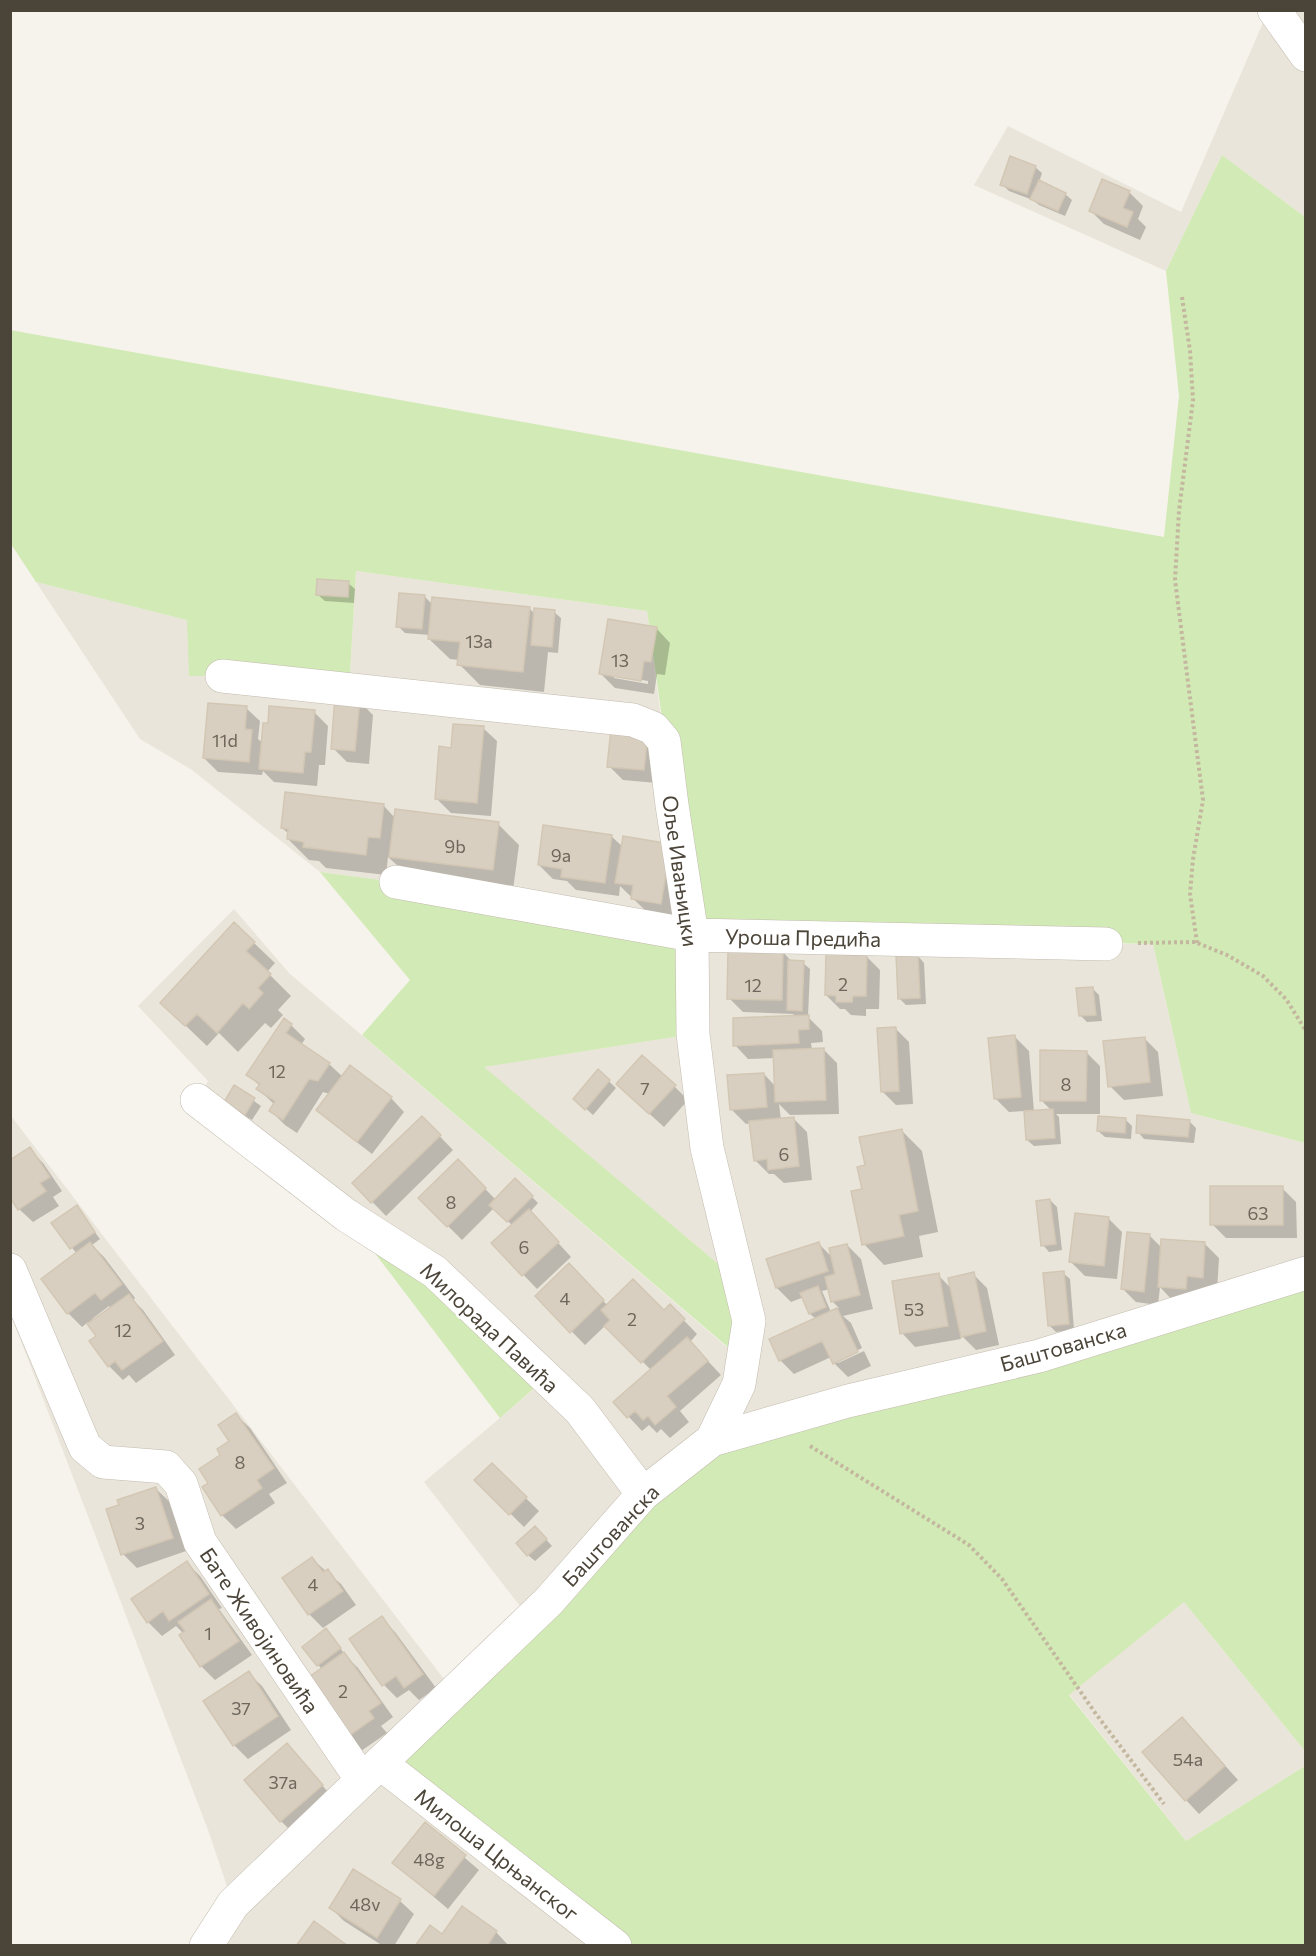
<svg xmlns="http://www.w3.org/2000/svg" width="1316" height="1956" font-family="Commissioner,sans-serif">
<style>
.residential{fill:#eae5da}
.green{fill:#d2eab5}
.shadow{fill:#0003;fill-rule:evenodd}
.building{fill:#d8cfc1;stroke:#d3c7b4;stroke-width:1.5}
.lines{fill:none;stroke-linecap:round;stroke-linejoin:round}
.street-casing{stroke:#c2bbae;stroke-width:34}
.path{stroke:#c4b79f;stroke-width:4;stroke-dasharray:3 3;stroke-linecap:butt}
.street{stroke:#fff;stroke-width:33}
.labels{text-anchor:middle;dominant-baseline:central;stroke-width:5;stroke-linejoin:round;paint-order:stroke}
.number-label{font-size:18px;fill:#6e675b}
.street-label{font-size:21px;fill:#4b4439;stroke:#fff}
</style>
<rect width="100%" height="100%" fill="#f6f3ec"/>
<!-- residential -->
<path class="residential" d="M 1268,11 L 1305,11 L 1305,217 L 1222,155 L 1166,271 L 974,185 L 1008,126 L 1181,212 Z
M 356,571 L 647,611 L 664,741 L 1106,944 L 1153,944 L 1191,1113 L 1305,1143 L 1305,1273 L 530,1619 L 424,1482 L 546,1379 L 197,1100 L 208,1081 L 138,1006 L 234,909 L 289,973 L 742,1360 L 741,1283 L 483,1067 L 693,1034 L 396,882 L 320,872 L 192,770 L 140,739 L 36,582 L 187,620 L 222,676 L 349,690 Z
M 11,1116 L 454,1692 L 615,1945 L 206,1945 L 233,1904 L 208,1830 L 11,1315 Z
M 1184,1602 L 1305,1751 L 1305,1766 L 1186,1841 L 1069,1694 Z"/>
<!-- green -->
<path class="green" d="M 1222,155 L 1305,217 L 1305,1143 L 1191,1113 L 1153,944 L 693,935 L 693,1034 L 484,1067 L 741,1283 L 743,1360 L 362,1035 L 410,980 L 320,872 L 396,882 L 692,934 L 647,611 L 356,571 L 349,690 L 222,676 L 189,676 L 187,620 L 36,582 L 11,544 L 10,330 L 1164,537 L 1179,396 L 1166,271 Z
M 346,1215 L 546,1378 L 500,1418 Z
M 1305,1273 L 1305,1751 L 1184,1602 L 1069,1695 L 1186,1841 L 1305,1766 L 1305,1945 L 615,1945 L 380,1763 L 712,1440 Z"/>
<!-- shadow -->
<path class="shadow" d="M 1035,167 L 1042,173 L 1039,182 L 1065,194 L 1072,200 L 1065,216 L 1039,205 L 1033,200 L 1009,191 L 1002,184 Z
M 1129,192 L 1143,206 L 1138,219 L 1146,227 L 1140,240 L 1104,224 L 1090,210 Z
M 348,583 L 355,589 L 354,603 L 325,601 L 318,595 Z
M 425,597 L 433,605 L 529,608 L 535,614 L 554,612 L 561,618 L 558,653 L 548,652 L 544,692 L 480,685 L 459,664 L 460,660 L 450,659 L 429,639 L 430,635 L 405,633 L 398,626 Z
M 657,629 L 670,643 L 665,675 L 657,674 L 654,694 L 615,688 L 601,674 ZM 614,675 L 648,681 L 648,684 L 614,678 Z
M 359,701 L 373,715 L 369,764 L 347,762 L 333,748 Z
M 246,708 L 260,721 L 258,739 L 263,743 L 314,712 L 328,726 L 325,765 L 319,765 L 317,786 L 274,782 L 263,771 L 262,775 L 218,772 L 204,758 Z
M 483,728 L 497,741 L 491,816 L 451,813 L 437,799 L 452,749 Z
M 647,734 L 657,783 L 623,780 L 609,766 Z
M 383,805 L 395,818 L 498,824 L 519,845 L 513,890 L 411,878 L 388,857 L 386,875 L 326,868 L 319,861 L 309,860 L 288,839 L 289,834 L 282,828 Z
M 611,836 L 623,847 L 670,846 L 675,917 L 647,912 L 620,886 L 619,896 L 576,890 L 567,881 L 553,879 L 539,865 Z
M 254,943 L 275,963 L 267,972 L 291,996 L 278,1010 L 283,1015 L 271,1028 L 265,1023 L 238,1052 L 219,1033 L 207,1046 L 162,1003 Z
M 783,952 L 792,962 L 803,963 L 810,969 L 808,1017 L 822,1031 L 823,1042 L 811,1043 L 812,1050 L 823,1049 L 837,1063 L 839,1114 L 790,1115 L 779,1104 L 781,1120 L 793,1118 L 807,1132 L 812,1180 L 784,1183 L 774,1174 L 769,1174 L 755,1160 L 751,1123 L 746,1124 L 732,1110 L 764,1074 L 776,1087 L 775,1058 L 748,1059 L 735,1045 L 796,1017 L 793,1014 L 743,1012 L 729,998 Z
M 866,956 L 880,970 L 879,1009 L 866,1009 L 866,1016 L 851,1015 L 845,1009 L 840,1009 L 826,995 Z
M 918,956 L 924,963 L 926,1004 L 906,1005 L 899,998 Z
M 1092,988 L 1099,995 L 1102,1021 L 1087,1022 L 1080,1015 Z
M 291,1025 L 305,1039 L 301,1045 L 329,1064 L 343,1077 L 391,1098 L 404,1112 L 372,1154 L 332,1123 L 318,1110 L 330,1094 L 323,1092 L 297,1133 L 285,1125 L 271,1111 L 275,1105 L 258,1089 L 260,1086 L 248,1075 Z
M 895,1028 L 909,1042 L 913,1104 L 896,1105 L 882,1091 Z
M 1015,1037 L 1029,1051 L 1034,1112 L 1052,1111 L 1041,1100 L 1086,1052 L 1100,1066 L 1100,1114 L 1056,1114 L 1059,1117 L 1061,1144 L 1034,1146 L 1027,1140 L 1025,1111 L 1009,1112 L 995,1098 Z
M 1144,1038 L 1158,1052 L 1163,1096 L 1124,1100 L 1110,1086 Z
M 598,1071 L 616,1088 L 593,1115 L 582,1105 Z
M 674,1086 L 688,1100 L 664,1127 L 632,1098 Z
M 235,1087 L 261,1106 L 252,1120 L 232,1108 Z
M 422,1118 L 453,1150 L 386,1216 L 354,1183 Z
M 1125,1119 L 1132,1126 L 1131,1139 L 1105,1137 L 1098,1131 Z
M 1189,1121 L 1196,1128 L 1194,1143 L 1144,1139 L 1138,1132 Z
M 901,1130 L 922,1151 L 938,1232 L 919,1236 L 923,1257 L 884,1265 L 864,1244 L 864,1190 L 866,1166 Z
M 29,1149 L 43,1163 L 62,1191 L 53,1197 L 59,1206 L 33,1222 L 19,1209 Z
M 458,1161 L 496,1200 L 515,1180 L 538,1203 L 530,1212 L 571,1257 L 537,1289 L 493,1243 L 513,1226 L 494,1208 L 462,1240 L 420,1198 Z
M 1282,1188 L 1296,1202 L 1297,1238 L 1226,1238 L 1212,1224 Z
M 1050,1200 L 1057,1207 L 1062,1250 L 1049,1252 L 1043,1245 Z
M 76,1207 L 100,1239 L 92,1245 L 104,1257 L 135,1298 L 133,1300 L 143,1310 L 175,1355 L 136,1383 L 129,1375 L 123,1380 L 109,1366 L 98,1336 L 88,1322 L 82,1327 L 68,1313 L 43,1280 L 77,1254 L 53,1224 ZM 109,1306 L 111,1309 L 94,1322 L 92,1319 Z
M 1108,1218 L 1122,1232 L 1117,1279 L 1085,1276 L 1071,1262 Z
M 1150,1236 L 1162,1248 L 1205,1244 L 1219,1258 L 1217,1291 L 1173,1301 L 1160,1287 L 1158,1305 L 1136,1302 L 1122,1288 Z
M 818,1243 L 833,1258 L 847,1245 L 861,1259 L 873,1309 L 843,1316 L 851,1323 L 862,1348 L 838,1360 L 838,1363 L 864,1351 L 871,1366 L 848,1377 L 834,1363 L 831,1357 L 794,1374 L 780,1360 L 816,1319 L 810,1314 L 804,1297 L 791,1302 L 777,1288 ZM 830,1289 L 833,1302 L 839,1308 L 831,1312 L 822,1291 Z
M 569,1265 L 608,1306 L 664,1312 L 670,1306 L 697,1334 L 690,1342 L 721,1375 L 680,1411 L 689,1422 L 670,1438 L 661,1429 L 657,1433 L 649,1425 L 642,1431 L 615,1402 L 651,1370 L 606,1325 L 585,1345 L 537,1296 Z
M 1063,1273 L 1070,1279 L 1074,1330 L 1056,1332 L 1049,1325 Z
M 973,1274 L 987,1288 L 999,1345 L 976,1350 L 960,1334 L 961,1339 L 915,1347 L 902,1333 L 938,1275 L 951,1288 Z
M 236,1415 L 250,1428 L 287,1483 L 269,1494 L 275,1503 L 236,1529 L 222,1515 L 211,1483 L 222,1455 L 231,1441 Z
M 492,1465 L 539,1511 L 524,1527 L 476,1480 Z
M 156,1489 L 170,1502 L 186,1551 L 137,1568 L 123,1554 Z
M 542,1535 L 552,1546 L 535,1561 L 528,1555 Z
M 312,1559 L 341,1584 L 356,1605 L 323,1628 L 309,1614 Z
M 187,1563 L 200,1576 L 222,1608 L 219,1609 L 252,1655 L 215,1680 L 201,1666 L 181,1636 L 184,1634 L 176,1626 L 162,1636 L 148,1622 Z
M 381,1618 L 395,1632 L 436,1688 L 419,1700 L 409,1690 L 397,1698 L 384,1685 Z
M 332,1637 L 346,1656 L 358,1668 L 393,1717 L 381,1726 L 387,1733 L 361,1751 L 347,1737 L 322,1669 L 318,1665 Z
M 248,1673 L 262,1686 L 291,1730 L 248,1759 L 234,1745 Z
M 1195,1732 L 1238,1780 L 1199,1814 L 1186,1800 Z
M 287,1745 L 335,1800 L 294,1834 L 281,1821 Z
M 425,1824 L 479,1870 L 448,1909 L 394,1863 Z
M 353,1871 L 400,1901 L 414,1914 L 394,1946 L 383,1946 L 344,1921 L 331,1908 Z
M 463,1908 L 496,1932 L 509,1946 L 417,1946 L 443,1936 Z"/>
<!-- building -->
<path class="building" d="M 1010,156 L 1036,166 L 1027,194 L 1000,185 Z
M 1102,179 L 1130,191 L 1123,208 L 1133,212 L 1127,227 L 1089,211 Z
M 1039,180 L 1066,193 L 1058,211 L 1030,199 Z
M 317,579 L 349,581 L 348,597 L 316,595 Z
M 399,593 L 425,595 L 422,629 L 396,627 Z
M 432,597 L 530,607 L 523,672 L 457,665 L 460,642 L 428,639 Z
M 534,608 L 555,610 L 552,647 L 531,645 Z
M 608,619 L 657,627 L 651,662 L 644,661 L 641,681 L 599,674 Z
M 335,697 L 360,699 L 355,751 L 331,749 Z
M 208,703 L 247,706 L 245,729 L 252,730 L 249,762 L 203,758 Z
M 269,706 L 315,710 L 311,752 L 305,752 L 303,773 L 259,769 L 263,723 L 268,723 Z
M 453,724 L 484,726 L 477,803 L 435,799 L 439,746 L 451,748 Z
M 611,729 L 648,733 L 644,770 L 607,767 Z
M 285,792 L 384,804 L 380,838 L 368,837 L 366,855 L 303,847 L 304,842 L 287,839 L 288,829 L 281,828 Z
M 395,809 L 499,822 L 493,870 L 389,857 Z
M 543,825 L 612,835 L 605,883 L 561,877 L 562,869 L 538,865 Z
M 623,836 L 671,844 L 661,904 L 631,899 L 633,885 L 615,883 Z
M 234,922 L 255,942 L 246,951 L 271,974 L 258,988 L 263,993 L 249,1009 L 243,1003 L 217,1033 L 197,1014 L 185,1026 L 160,1003 Z
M 728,950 L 783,951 L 782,1000 L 727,999 Z
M 826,954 L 867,955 L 866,996 L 853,996 L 852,1002 L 836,1002 L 836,996 L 825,995 Z
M 918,954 L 920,998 L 898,999 L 896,955 Z
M 788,960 L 804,961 L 802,1011 L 787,1010 Z
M 1093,987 L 1096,1015 L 1079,1016 L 1076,988 Z
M 809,1015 L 809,1029 L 798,1030 L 799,1043 L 733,1046 L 733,1018 Z
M 284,1018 L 292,1024 L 286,1033 L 330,1063 L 318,1081 L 309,1079 L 283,1120 L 269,1111 L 275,1101 L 256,1089 L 260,1084 L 246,1075 Z
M 896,1027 L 899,1091 L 881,1092 L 877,1028 Z
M 1015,1035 L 1021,1097 L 994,1099 L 988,1038 Z
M 1145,1037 L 1150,1082 L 1108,1087 L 1103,1041 Z
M 824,1048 L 826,1100 L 775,1102 L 773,1050 Z
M 1040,1050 L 1087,1051 L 1086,1101 L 1040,1101 Z
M 642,1055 L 676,1085 L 649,1114 L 616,1084 Z
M 350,1065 L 392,1097 L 357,1142 L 316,1110 Z
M 598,1069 L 610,1080 L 585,1110 L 573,1099 Z
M 764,1073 L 767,1107 L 730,1110 L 727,1075 Z
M 234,1085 L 255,1098 L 245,1115 L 224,1102 Z
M 1053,1109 L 1055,1138 L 1026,1140 L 1024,1111 Z
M 1137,1115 L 1190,1120 L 1188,1137 L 1136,1133 Z
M 422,1116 L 441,1135 L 371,1203 L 352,1183 Z
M 1098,1116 L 1126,1118 L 1125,1133 L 1097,1131 Z
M 794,1117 L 799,1166 L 768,1170 L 767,1159 L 754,1161 L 749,1121 Z
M 902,1129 L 918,1211 L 899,1215 L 904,1236 L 862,1245 L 851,1191 L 862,1189 L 857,1167 L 865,1165 L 859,1137 Z
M 30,1147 L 50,1177 L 40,1183 L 46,1191 L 18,1210 L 10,1198 L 10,1160 Z
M 458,1159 L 486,1188 L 447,1227 L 418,1198 Z
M 515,1178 L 533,1196 L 507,1222 L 489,1205 Z
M 1210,1186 L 1283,1186 L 1283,1225 L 1210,1225 Z
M 1050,1199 L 1056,1244 L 1041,1246 L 1036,1201 Z
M 77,1205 L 95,1232 L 70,1249 L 51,1223 Z
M 529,1209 L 559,1242 L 522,1276 L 491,1243 Z
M 1075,1213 L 1109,1217 L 1104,1266 L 1069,1262 Z
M 1127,1232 L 1150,1234 L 1144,1292 L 1121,1289 Z
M 1161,1239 L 1205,1242 L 1203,1278 L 1187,1276 L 1186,1289 L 1158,1287 Z
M 90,1242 L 122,1284 L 101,1300 L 95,1293 L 67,1314 L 41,1279 Z
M 819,1242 L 828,1271 L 776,1288 L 766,1259 Z
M 847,1244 L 860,1295 L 831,1302 L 825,1277 L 835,1274 L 829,1248 Z
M 569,1263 L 604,1300 L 570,1333 L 535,1296 Z
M 1064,1271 L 1069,1324 L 1048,1326 L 1043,1273 Z
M 974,1272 L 986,1331 L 961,1337 L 948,1278 Z
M 939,1273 L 948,1326 L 900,1334 L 892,1281 Z
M 633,1279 L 664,1310 L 670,1304 L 685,1319 L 641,1363 L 604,1326 L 610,1320 L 601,1310 Z
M 818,1286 L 826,1307 L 809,1314 L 800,1293 Z
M 129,1294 L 163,1341 L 122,1370 L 115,1361 L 108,1367 L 89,1341 L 96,1336 L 87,1324 Z
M 837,1308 L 858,1352 L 833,1364 L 822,1341 L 779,1361 L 769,1339 Z
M 687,1337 L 708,1361 L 667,1396 L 676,1407 L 655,1425 L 648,1416 L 643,1420 L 635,1411 L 627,1418 L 613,1402 Z
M 236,1413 L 274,1468 L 257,1480 L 262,1488 L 221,1516 L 202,1487 L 208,1483 L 199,1469 L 220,1455 L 217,1449 L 229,1441 L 218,1425 Z
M 492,1463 L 527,1497 L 509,1515 L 474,1480 Z
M 156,1487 L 173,1538 L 121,1555 L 106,1509 L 119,1505 L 117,1500 Z
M 535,1526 L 547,1539 L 527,1556 L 516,1543 Z
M 312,1557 L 323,1572 L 328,1569 L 343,1591 L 308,1615 L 282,1578 Z
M 187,1561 L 209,1594 L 169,1621 L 163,1611 L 147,1623 L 131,1599 Z
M 211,1599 L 239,1641 L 200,1667 L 179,1635 L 185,1631 L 178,1622 Z
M 382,1616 L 423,1674 L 404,1688 L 396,1676 L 382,1686 L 349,1639 Z
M 326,1628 L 341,1648 L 317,1666 L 302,1647 Z
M 344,1652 L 381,1703 L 369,1711 L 374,1718 L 346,1738 L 305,1680 Z
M 249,1671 L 278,1716 L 233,1746 L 203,1701 Z
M 1182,1717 L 1225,1766 L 1185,1801 L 1142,1752 Z
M 287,1743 L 323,1785 L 280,1822 L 244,1780 Z
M 425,1822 L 466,1855 L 434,1896 L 392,1863 Z
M 353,1869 L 401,1899 L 377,1938 L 329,1908 Z
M 462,1906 L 497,1931 L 487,1946 L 415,1946 L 430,1925 L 442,1934 Z
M 314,1921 L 348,1946 L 296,1946 Z"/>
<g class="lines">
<!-- street casing -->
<g class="street-casing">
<path id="street" d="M 1274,10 L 1306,55
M 222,676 L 633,720 L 653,728 L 664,741 L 672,805 L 692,935 L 693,1034 L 707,1148 L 749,1321 L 739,1384 L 712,1440
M 396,882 L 692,935 L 1106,944
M 197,1100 L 346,1215 L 435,1272 L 580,1410 L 643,1494
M 10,1270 L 85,1447 L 103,1462 L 166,1467 L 181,1484 L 200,1542 L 362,1780
M 380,1763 L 615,1946
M 206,1946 L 233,1904 L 549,1601 L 643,1494 L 712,1440 L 848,1401 L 1039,1356 L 1306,1273"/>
</g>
<!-- path -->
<path class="path" d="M 1182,297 L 1190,351 L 1193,400 L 1179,511 L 1175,580 L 1203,800 L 1193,859 L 1190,894 L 1197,943
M 1138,943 L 1195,942 L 1227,955 L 1263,976 L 1286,999 L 1306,1031
M 810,1446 L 969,1545 L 1002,1579 L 1096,1714 L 1164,1804"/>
<!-- street -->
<use href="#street" class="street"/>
</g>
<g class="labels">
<!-- number labels -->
<g class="number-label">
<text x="479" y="641">13a</text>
<text x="620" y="660">13</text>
<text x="225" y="740">11d</text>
<text x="455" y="846">9b</text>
<text x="561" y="855">9a</text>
<text x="843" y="984">2</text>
<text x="753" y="985">12</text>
<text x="277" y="1071">12</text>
<text x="1066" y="1084">8</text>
<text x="645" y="1088">7</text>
<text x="784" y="1154">6</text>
<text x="451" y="1202">8</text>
<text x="1258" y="1213">63</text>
<text x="524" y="1247">6</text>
<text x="565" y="1298">4</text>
<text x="914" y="1309">53</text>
<text x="632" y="1319">2</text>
<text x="123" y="1330">12</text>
<text x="240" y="1462">8</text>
<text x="140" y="1523">3</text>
<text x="313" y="1584">4</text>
<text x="208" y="1633">1</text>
<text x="343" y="1691">2</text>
<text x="241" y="1708">37</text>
<text x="1188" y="1759">54a</text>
<text x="283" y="1782">37a</text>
<text x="429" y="1859">48g</text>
<text x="365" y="1904">48v</text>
</g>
<!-- street labels -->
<g class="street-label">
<text transform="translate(681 871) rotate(82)">Оље Ивањицки</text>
<text transform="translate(803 937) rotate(1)">Уроша Предића</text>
<text transform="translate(490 1327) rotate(43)">Милорада Павића</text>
<text transform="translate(1063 1346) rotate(-16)">Баштованска</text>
<text transform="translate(610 1535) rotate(-47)">Баштованска</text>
<text transform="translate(260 1630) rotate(56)">Бате Живојиновића</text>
<text transform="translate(497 1854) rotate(38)">Милоша Црњанског</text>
</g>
</g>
<!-- border -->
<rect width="1316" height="1956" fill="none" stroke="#4b4439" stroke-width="24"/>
</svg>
